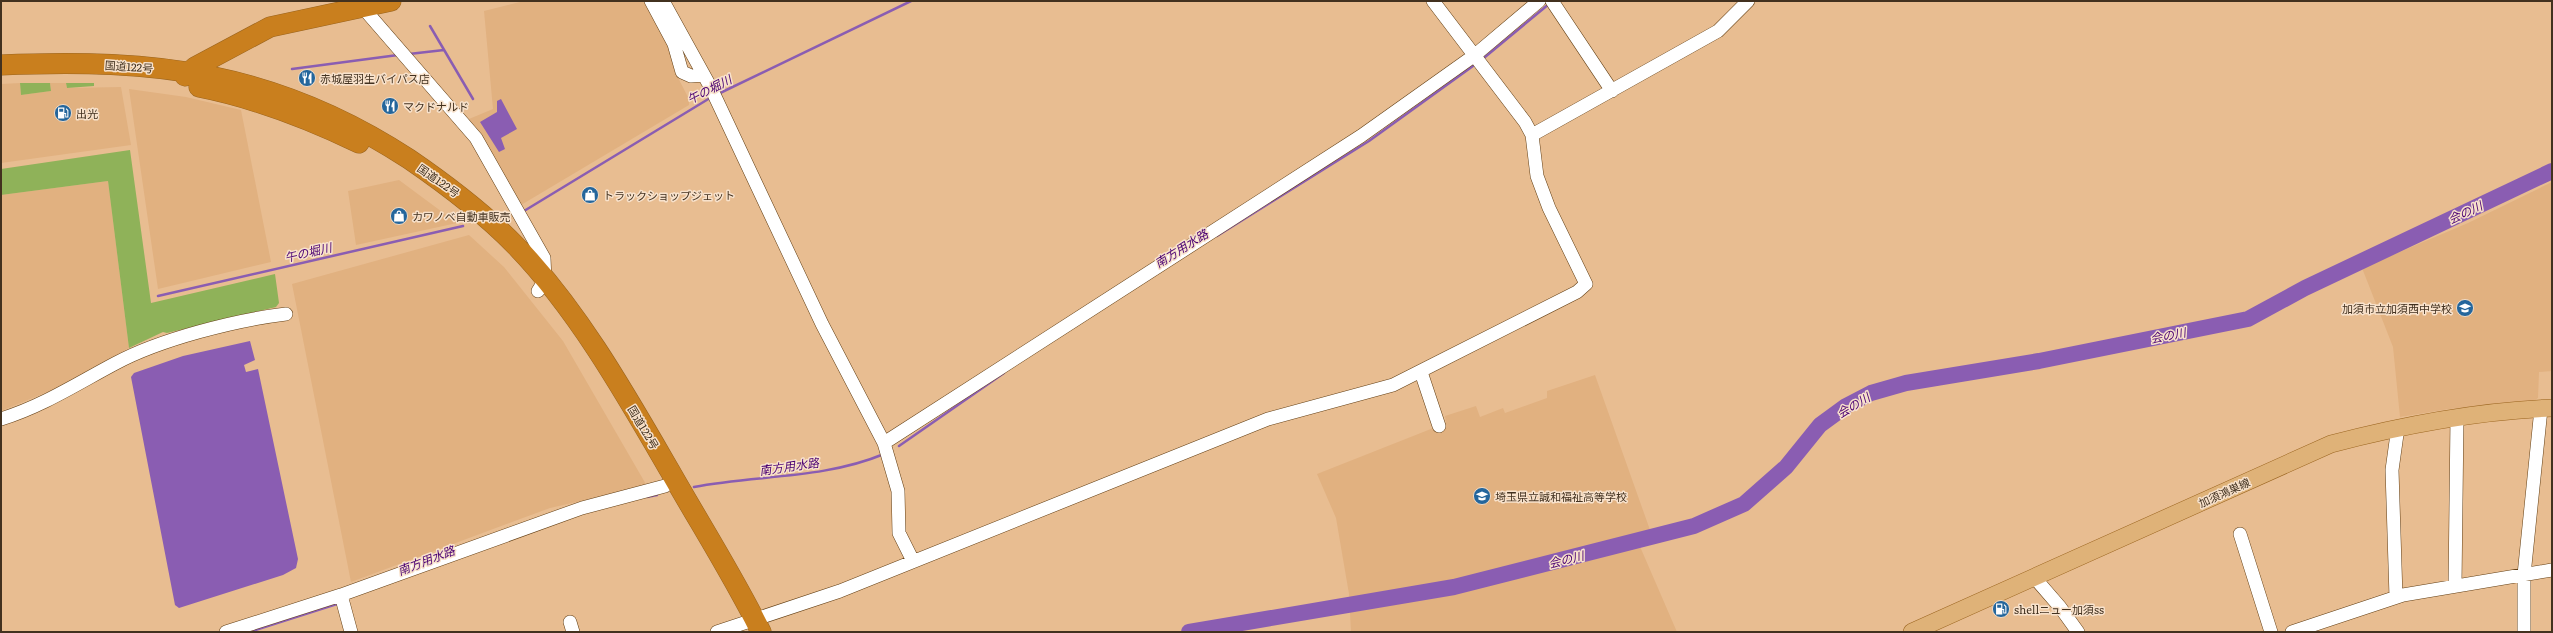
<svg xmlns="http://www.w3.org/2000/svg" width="2553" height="633" font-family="Literata,'Noto Sans JP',serif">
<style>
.built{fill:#e1b180}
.green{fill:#8fb259}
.water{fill:#8a5db2}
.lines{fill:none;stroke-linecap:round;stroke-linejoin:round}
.stream{stroke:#8a5db2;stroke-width:2.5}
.river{stroke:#8a5db2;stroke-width:16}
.minor-casing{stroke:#623e13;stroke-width:14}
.major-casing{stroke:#9a641e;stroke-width:18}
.highway-casing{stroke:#9a641e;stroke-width:21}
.minor{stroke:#fff;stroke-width:13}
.major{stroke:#dfb278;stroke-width:17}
.highway{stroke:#c97f1e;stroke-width:20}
.labels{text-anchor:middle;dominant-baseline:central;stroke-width:3;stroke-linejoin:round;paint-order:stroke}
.street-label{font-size:11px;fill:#42311f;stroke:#f8e2cc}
.poi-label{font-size:11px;fill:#42311f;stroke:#f8e2cc;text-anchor:start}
.water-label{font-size:12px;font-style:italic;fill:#4a0073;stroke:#f8e2cc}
</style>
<rect width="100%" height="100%" fill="#e8bd91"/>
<!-- built -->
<path class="built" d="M 524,1 L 643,1 L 672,52 L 674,70 L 689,99 L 689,105 L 521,205 L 469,119 L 493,109 L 484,11 Z
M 20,83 L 21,95 L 51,91 L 50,83 L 66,83 L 67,88 L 121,87 L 131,145 L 1,163 L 1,84 Z
M 129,89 L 186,97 L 241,110 L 271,262 L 158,289 Z
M 399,180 L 457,223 L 356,245 L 348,191 Z
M 108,181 L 129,348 L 52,390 L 1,411 L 1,195 Z
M 2552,182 L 2552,371 L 2539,372 L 2538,398 L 2534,401 L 2449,409 L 2400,417 L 2393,347 L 2362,268 L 2468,223 Z
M 469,235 L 504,267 L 563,341 L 647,486 L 550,508 L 351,582 L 292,284 Z
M 1595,375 L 1650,530 L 1635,535 L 1677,632 L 1351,632 L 1349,594 L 1336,518 L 1317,474 L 1446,423 L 1445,416 L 1476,406 L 1480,417 L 1503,408 L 1505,413 L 1547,398 L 1547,391 Z"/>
<!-- green -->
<path class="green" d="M 20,83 L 50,83 L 51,91 L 21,95 Z
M 66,83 L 94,83 L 94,86 L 67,88 Z
M 130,150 L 151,303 L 275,274 L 279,303 L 276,307 L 167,333 L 163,332 L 129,348 L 108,181 L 1,195 L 1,169 Z"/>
<!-- water -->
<path class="water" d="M 501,99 L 517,129 L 501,138 L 505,149 L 499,152 L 480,122 L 497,112 L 497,101 Z
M 250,341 L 255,360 L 244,365 L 246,372 L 258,369 L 298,559 L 296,568 L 283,575 L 179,608 L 175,605 L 131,377 L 134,373 L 183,356 Z"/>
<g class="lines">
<!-- stream -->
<path class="stream" d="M 430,26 L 473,99
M 409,54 L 444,50
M 1485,57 L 1549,4
M 292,69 L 398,55
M 718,94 L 911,1
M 524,211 L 710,98
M 1217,236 L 1369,141 L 1473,66
M 158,296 L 463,226
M 899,446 L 1004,373
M 694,487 C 757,475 824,479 884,454
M 647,497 L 657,495
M 249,632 L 340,603"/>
<!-- river -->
<path class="river" d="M 1189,632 L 1454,587 L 1694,526 L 1744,504 L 1786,467 L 1820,425 L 1846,406 L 1871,393 L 1906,383 L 2039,361 L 2248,319 L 2305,288 L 2552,171"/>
<!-- minor casing -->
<g class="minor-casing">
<path id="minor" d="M 651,1 L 674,44 L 682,72 L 691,76 L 703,75
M 663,1 L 711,88 L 822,324 L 884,443 L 898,491 L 899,533 L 913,561
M 1552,1 L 1612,91
M 358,2 L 476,138 L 544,258 L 545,280 L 538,291
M 1532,135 L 1718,31 L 1748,1
M 1421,372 L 1439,426
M 1,419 C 43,406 78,383 116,363 C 161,339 236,320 286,314
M 884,443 L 1361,136 L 1475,55 L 1539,1
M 2240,534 L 2271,632
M 2034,577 L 2060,607 L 2078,632
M 2455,586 L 2457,418
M 341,595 L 351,632
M 2396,597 L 2392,470 L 2398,427
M 570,622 L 573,632
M 226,632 L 341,595 L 582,508 L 665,486
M 717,632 L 840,591 L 1268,419 L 1393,385 L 1577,292 L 1586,284 L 1549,208 L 1537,176 L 1532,135 L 1525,122 L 1433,1
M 2292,632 L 2403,595 L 2552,570
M 2524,632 L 2524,575 L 2541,409"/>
</g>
<!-- major casing -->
<g class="major-casing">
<path id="major" d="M 1912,632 L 2331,444 C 2403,425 2477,411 2552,408"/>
</g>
<!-- highway casing -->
<g class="highway-casing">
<path id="highway" d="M 1,65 C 156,58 276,72 409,159 C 447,185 484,213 516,246 C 578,310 626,395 670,471 C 700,524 734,577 761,632
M 185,76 L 195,67 L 270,27 L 391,1
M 199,87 C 255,98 307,118 359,143"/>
</g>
<!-- minor -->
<use href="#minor" class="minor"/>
<!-- major -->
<use href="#major" class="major"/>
<!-- highway -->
<use href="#highway" class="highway"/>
</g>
<!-- icons -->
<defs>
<g id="restaurant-disc" transform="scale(0.9)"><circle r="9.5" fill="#24669c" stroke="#f8e2cc"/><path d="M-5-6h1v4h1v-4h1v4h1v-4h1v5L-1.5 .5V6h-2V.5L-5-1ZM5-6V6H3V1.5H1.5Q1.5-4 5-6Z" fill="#fff"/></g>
<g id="fuel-disc" transform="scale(0.9)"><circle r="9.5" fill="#24669c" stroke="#f8e2cc"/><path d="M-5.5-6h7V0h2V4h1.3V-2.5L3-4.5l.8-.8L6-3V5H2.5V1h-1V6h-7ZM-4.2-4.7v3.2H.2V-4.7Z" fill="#fff"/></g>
<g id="shop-disc" transform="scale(0.9)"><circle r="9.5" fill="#24669c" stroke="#f8e2cc"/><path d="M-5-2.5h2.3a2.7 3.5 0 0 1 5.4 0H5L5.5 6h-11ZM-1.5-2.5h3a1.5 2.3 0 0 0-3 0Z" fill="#fff"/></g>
<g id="school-disc" transform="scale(0.9)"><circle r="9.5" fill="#24669c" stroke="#f8e2cc"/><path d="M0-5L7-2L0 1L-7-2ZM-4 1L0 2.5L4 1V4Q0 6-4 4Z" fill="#fff"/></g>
</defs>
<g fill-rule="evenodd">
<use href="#restaurant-disc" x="307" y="78"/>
<use href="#restaurant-disc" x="390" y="106"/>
<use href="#fuel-disc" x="63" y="113"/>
<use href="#shop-disc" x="590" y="195"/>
<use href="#shop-disc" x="399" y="216"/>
<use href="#school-disc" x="2465" y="308"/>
<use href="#school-disc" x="1482" y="496"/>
<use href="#fuel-disc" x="2001" y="609"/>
</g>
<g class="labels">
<!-- street labels -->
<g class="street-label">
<text transform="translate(129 66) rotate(4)">国道122号</text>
<text transform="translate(439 180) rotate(35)">国道122号</text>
<text transform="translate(644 427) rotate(59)">国道122号</text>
<text transform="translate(2224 492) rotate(-24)">加須鴻巣線</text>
</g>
<!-- poi labels -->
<g class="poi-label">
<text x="320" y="78">赤城屋羽生バイパス店</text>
<text x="403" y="106">マクドナルド</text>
<text x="76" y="113">出光</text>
<text x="603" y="195">トラックショップジェット</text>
<text x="412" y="216">カワノベ自動車販売</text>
<text x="2452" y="308" text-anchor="end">加須市立加須西中学校</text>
<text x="1495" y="496">埼玉県立誠和福祉高等学校</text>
<text x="2014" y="609">shellニュー加須ss</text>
</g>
<!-- water labels -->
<g class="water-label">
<text transform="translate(709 89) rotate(-27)">午の堀川</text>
<text transform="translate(2465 212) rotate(-25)">会の川</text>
<text transform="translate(1181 248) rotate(-32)">南方用水路</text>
<text transform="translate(308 252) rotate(-13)">午の堀川</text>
<text transform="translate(2168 335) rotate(-11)">会の川</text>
<text transform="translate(1853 405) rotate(-31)">会の川</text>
<text transform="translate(789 466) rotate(-8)">南方用水路</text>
<text transform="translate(1566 559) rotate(-14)">会の川</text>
<text transform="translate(426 560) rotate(-21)">南方用水路</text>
</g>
</g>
<!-- border -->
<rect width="2553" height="633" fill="none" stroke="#42311f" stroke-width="4"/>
</svg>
